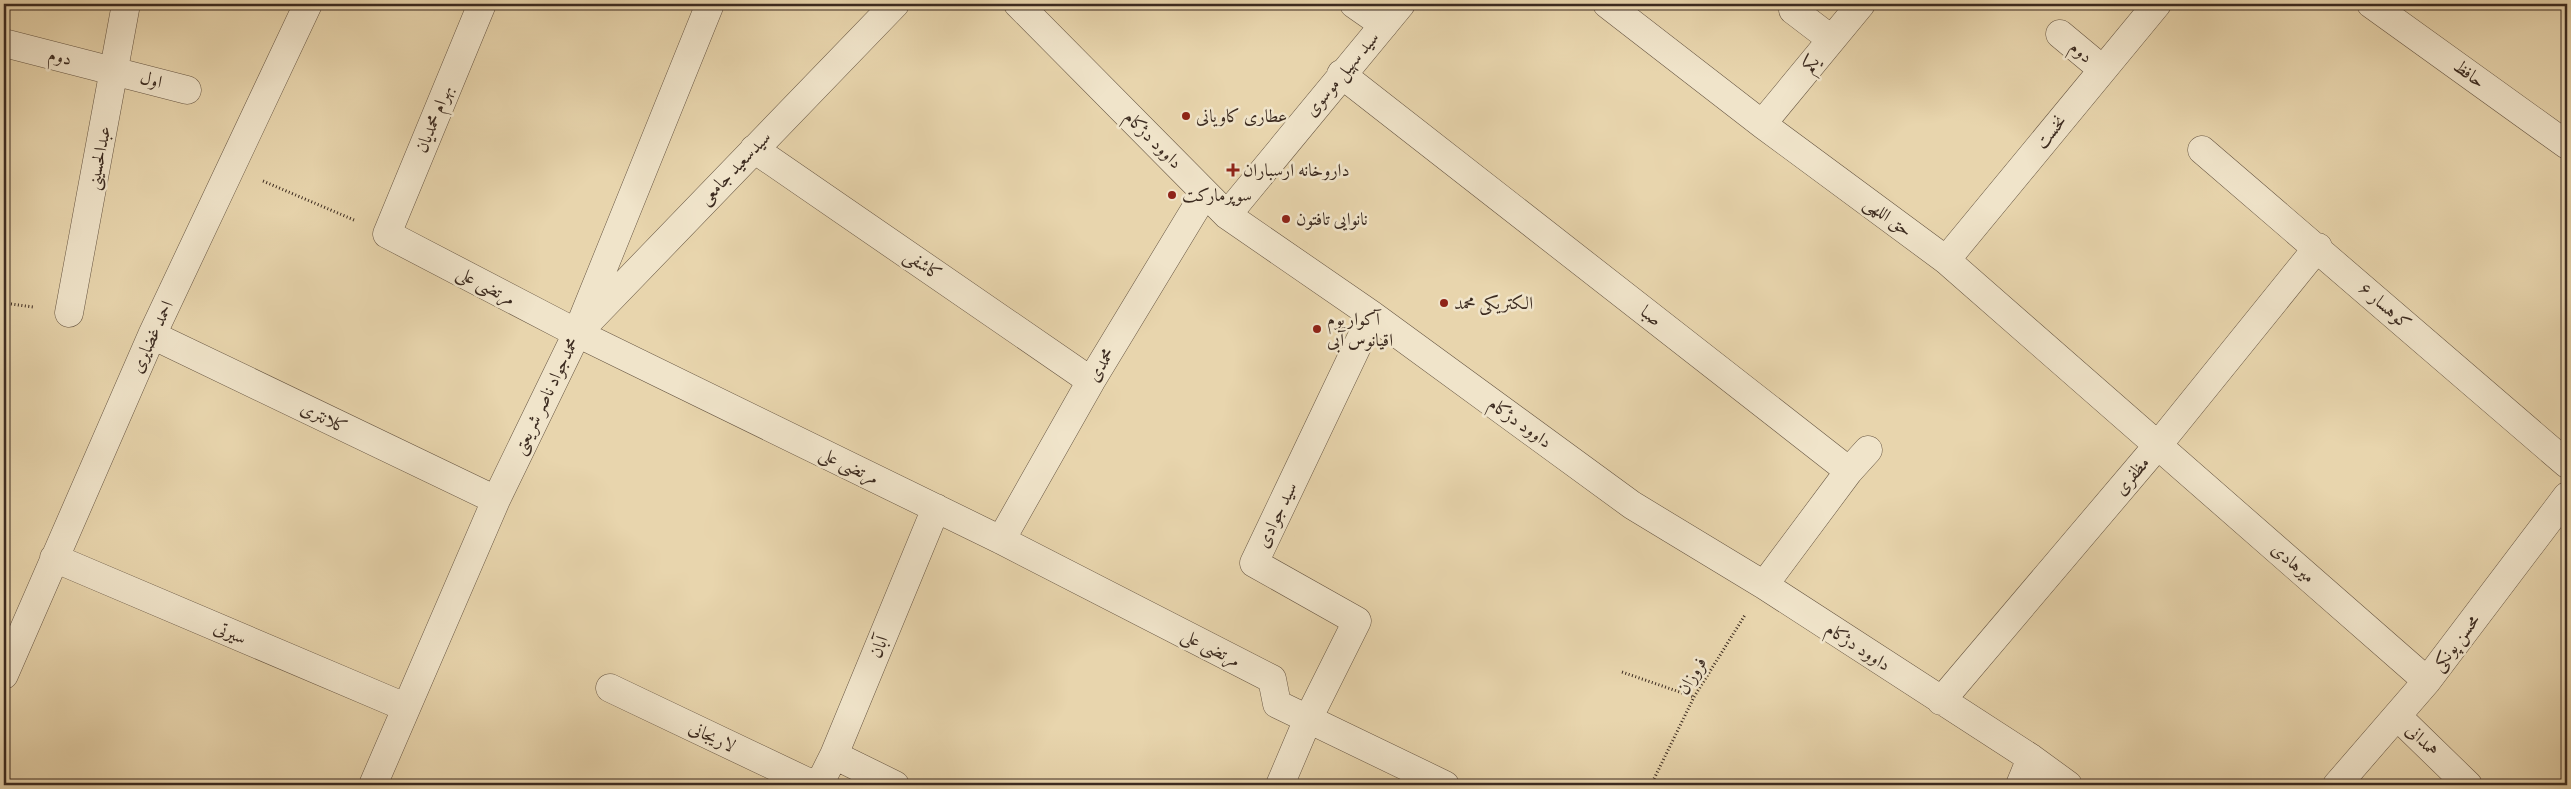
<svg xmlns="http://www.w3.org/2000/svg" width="2571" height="789" font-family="'Libre Bodoni',Amiri,serif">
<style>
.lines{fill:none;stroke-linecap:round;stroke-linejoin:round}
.street-casing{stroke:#675643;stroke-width:29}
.path{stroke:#3c2b20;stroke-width:3;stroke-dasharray:1 2.5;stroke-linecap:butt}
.street{stroke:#f0e4ca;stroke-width:28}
.poi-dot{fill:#8f2418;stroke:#f0e4ca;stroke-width:2}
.labels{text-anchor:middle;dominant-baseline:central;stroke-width:5;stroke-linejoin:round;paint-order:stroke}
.street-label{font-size:18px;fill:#3c2b20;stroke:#f0e4ca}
.poi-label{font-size:18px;fill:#3c2b20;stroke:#f0e4ca;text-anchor:start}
</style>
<rect width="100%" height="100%" fill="#e8d5ad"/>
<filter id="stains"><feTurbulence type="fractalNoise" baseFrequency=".004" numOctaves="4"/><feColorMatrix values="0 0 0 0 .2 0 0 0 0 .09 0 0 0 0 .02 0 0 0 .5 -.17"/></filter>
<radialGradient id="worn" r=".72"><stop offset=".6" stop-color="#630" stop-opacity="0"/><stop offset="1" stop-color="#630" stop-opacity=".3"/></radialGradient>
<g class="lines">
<!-- street casing -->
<g class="street-casing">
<path id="street" d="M 482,4 L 387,234 L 577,333 L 1001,540 L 1272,679 L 1277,704 L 1445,785
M 1018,4 L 1227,215 L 1372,315 L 1632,505 L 1764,585 L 2031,758 L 2068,785
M 1354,4 L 1384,25
M 1607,4 L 1762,124 L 1946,260 L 2427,681
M 2371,4 L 2567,145
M 1793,10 L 1831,39
M 2060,34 L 2102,69
M 4,43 L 187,90
M 1341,74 L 1849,471 L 1764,585
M 1762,124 L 1861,4
M 754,149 L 1091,381
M 2202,150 L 2567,464
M 1227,215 L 1401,4
M 1946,260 L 2157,4
M 69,313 L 126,4
M 587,323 L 895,4
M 152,335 L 496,500
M 1849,471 L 1868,450
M 1001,540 L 1091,381 L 1205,193
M 54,558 L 405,707
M 4,675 L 152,335 L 308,4
M 610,688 L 814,785
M 1941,701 L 2158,445 L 2318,247
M 2397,716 L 2468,785
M 834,755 L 895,785
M 373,785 L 496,500 L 577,333 L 710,4
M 819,785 L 834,755 L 936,508
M 1280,785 L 1308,719 L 1357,621 L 1254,563 L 1372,315
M 2020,785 L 2031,758
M 2337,785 L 2427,681 L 2567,496"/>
</g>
<!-- path -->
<path class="path" d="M 263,181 L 354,220
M 4,303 L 33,307
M 1622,672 L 1694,697
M 1651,785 L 1694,697 L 1745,615"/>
<!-- street -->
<use href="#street" class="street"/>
</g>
<!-- markers -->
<g class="poi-dot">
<circle cx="1186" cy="116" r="5"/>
<path d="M1230.5 162.5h5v5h5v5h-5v5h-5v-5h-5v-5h5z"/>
<circle cx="1172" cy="195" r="5"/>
<circle cx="1286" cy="219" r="5"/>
<circle cx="1444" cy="303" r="5"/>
<circle cx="1317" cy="329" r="5"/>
</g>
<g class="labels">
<!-- street labels -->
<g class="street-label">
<text transform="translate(2081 52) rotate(40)">دوم</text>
<text transform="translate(60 57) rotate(14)">دوم</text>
<text transform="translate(1811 64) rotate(-51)">یکم</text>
<text transform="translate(1342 74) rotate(-50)">سید سهیل موسوی</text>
<text transform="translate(2469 74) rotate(36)">حافظ</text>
<text transform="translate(151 80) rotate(15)">اول</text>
<text transform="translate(434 119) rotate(-68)">بهرام محمدیان</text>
<text transform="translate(2051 132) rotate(-51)">نخست</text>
<text transform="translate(1153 140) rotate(45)">داوود دژکام</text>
<text transform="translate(99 158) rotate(-79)">عبدالحسینی</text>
<text transform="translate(735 168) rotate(-46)">سیدسعید جامعی</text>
<text transform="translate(1888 217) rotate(36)">حق اللهی</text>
<text transform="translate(923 265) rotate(35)">کاشفی</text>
<text transform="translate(486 286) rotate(28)">مرتضی علی</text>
<text transform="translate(2385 306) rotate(41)">کوهسار ۶</text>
<text transform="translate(1651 316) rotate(38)">صبا</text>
<text transform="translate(152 337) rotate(-65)">احمد غضایری</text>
<text transform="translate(1101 365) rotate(-59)">محمدی</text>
<text transform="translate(546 396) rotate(-64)">محمدجواد ناصر شریعتی</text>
<text transform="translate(324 418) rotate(26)">کلانتری</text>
<text transform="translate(1520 423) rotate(36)">داوود دژکام</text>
<text transform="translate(849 466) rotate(26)">مرتضی علی</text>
<text transform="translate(2132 476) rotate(-50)">مظفری</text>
<text transform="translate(1277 515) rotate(-64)">سید جوادی</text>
<text transform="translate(2293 563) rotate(41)">میرهادی</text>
<text transform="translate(230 633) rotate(23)">سیرتی</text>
<text transform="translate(2456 643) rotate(-53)">محسن پونکی</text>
<text transform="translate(879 647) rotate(-68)">آبان</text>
<text transform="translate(1858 647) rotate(33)">داوود دژکام</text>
<text transform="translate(1211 648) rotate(27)">مرتضی علی</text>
<text transform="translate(1692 676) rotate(-59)">فروزان</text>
<text transform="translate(712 737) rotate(25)">لاریجانی</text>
<text transform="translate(2422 740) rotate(44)">همدانی</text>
</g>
<!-- poi labels -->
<g class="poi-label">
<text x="1196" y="116">عطاری کاویانی</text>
<text x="1243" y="170">داروخانه ارسباران</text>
<text x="1182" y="195">سوپرمارکت</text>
<text x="1296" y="219">نانوایی تافتون</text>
<text x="1454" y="303">الکتریکی محمد</text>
<text x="1327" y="319">آکواریوم<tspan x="1327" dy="21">اقیانوس آبی</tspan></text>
</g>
</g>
<!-- margin -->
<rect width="2571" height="789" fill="none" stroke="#e8d5ad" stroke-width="20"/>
<rect x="5" y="5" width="2561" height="779" fill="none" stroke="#3c2b20" stroke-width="2.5"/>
<rect x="10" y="10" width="2551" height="769" fill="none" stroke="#3c2b20"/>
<rect width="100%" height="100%" filter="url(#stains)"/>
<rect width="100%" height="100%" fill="url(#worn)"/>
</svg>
